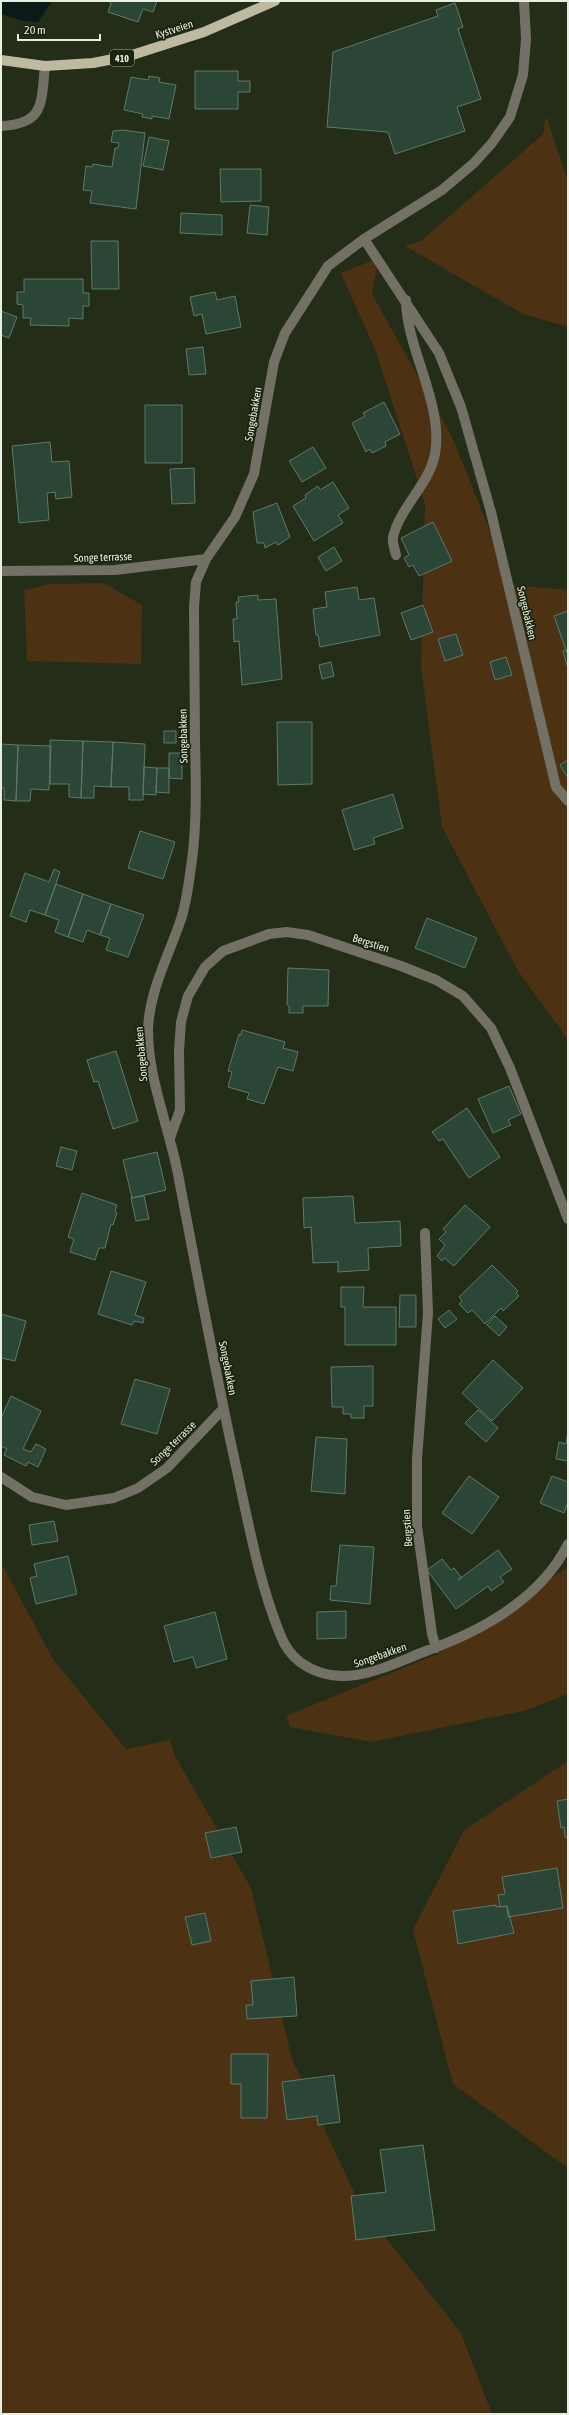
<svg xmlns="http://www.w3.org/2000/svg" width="569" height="2415" font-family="'Asap Condensed',sans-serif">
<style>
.green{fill:#4c3112}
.water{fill:#0a1a19}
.building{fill:#2b4637;stroke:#5e7a6a}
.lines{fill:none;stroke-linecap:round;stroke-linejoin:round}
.minor{stroke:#737165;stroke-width:10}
.major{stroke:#beb9a0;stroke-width:10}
.labels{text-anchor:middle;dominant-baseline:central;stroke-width:3.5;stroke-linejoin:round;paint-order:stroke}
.shield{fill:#19230d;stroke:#aab2a1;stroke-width:1}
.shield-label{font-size:10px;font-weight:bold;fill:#e8efe1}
.street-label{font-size:11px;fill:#e8efe1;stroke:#19230d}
</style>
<rect width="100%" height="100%" fill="#232d17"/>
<!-- green -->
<path class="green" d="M 546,116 L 568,181 L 568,327 L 523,314 L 405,246 L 421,241 L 543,134 Z
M 379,258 L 372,294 L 452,437 L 512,585 L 568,590 L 568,1040 L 518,971 L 442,827 L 421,667 L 425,504 L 376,352 L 341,273 Z
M 104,583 L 142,605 L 141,664 L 27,661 L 24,590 L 49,584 Z
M 1,1563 L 53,1659 L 126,1749 L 170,1740 L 175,1756 L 251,1888 L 292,2059 L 360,2205 L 461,2333 L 492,2414 L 1,2414 Z
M 568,1567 L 568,1694 L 524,1711 L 371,1742 L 290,1727 L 286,1716 L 435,1655 Z
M 568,1761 L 568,2168 L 453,2084 L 413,1930 L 464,1830 Z"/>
<!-- water -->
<path class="water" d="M 1,1 L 52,1 L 38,22 L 23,21 L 1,14 Z"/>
<!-- building -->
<path class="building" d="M 109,1 L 157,1 L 153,12 L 143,9 L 138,22 L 108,12 L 111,4 Z
M 455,3 L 463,27 L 458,29 L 481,99 L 457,107 L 465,131 L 395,154 L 388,132 L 327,127 L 333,52 L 438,16 L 436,10 Z
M 195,71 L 238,71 L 238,81 L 250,81 L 250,92 L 238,92 L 238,109 L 195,109 Z
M 149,76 L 160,78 L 159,82 L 176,85 L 169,119 L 152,116 L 152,119 L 142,117 L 143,114 L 124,110 L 131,77 L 148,80 Z
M 123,130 L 145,133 L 136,209 L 90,203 L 92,191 L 83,190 L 86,166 L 92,167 L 93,164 L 112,167 L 115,148 L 118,148 L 119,143 L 111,142 L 113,131 Z
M 149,137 L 169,141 L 163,170 L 143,166 Z
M 220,169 L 261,169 L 261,201 L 221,202 Z
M 250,205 L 269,207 L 267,235 L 247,233 Z
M 181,213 L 222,215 L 222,235 L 180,233 Z
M 91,241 L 118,241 L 119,289 L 92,289 Z
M 24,279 L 83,279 L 83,293 L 89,293 L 89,306 L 83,306 L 83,319 L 69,318 L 69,326 L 30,325 L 31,318 L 23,318 L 23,305 L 17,304 L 17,292 L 24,292 Z
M 215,292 L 217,300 L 235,296 L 241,327 L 206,334 L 202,314 L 194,316 L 190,297 Z
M 1,311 L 17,317 L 9,338 L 1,335 Z
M 203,347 L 206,374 L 189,375 L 186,349 Z
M 384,402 L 400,434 L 385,442 L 386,446 L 372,453 L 370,449 L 366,452 L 352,423 L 365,416 L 363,413 Z
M 145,405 L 182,405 L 182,463 L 145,463 Z
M 50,442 L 52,462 L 69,461 L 72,497 L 56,499 L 55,492 L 47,493 L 49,520 L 19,523 L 12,446 Z
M 313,447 L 326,468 L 302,482 L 289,461 Z
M 194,468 L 195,503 L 172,504 L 170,469 Z
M 333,482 L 349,508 L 338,515 L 343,523 L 314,541 L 293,506 L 306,498 L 305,495 L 318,486 L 320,490 Z
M 277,503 L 290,537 L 278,545 L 276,542 L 265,548 L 264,543 L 257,543 L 253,512 Z
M 433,522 L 452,561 L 419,576 L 413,565 L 409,567 L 404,558 L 409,555 L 401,538 Z
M 334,547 L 342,561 L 326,571 L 318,557 Z
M 357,587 L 359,600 L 374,598 L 380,635 L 320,647 L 318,635 L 316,635 L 313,609 L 327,607 L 325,592 Z
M 258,595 L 258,600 L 276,599 L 282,679 L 242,685 L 239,641 L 234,642 L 233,619 L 237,619 L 236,602 L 239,602 L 238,597 Z
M 423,605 L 433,632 L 411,640 L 401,613 Z
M 568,611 L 568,652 L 567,653 L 554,616 Z
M 456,634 L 463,655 L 445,661 L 438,639 Z
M 566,650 L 568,652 L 568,669 L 563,651 Z
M 506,657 L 512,675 L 495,680 L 490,662 Z
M 331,662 L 334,676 L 322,679 L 319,665 Z
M 277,722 L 312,722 L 312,784 L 278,785 Z
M 164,731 L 176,731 L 176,743 L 164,743 Z
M 50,740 L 83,741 L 81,798 L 69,797 L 69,784 L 50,784 Z
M 83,741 L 113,742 L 111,787 L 94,786 L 94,798 L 81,798 Z
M 113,742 L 145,744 L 143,800 L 129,800 L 129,787 L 111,787 Z
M 1,744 L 18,745 L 16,801 L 4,800 L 4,788 L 1,788 Z
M 18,745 L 51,746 L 49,790 L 31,789 L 30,801 L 16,801 Z
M 169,753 L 182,753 L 182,779 L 169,778 Z
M 568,760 L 568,778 L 560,765 Z
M 144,767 L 157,768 L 156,795 L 143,794 Z
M 157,768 L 169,768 L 169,793 L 156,792 Z
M 393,794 L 403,828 L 373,838 L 375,844 L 354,850 L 342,810 Z
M 140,831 L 175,842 L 163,879 L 128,868 Z
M 54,869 L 60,872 L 45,915 L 30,910 L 26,922 L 10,916 L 25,873 L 49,882 Z
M 56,884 L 83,894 L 68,937 L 55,932 L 59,920 L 45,915 Z
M 83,894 L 111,904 L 100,935 L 87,930 L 83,942 L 68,937 Z
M 111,904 L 144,915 L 128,957 L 106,950 L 110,938 L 100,935 Z
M 427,918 L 477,938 L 465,968 L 415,948 Z
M 288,968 L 329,970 L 328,1006 L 303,1006 L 303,1013 L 289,1013 L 289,1006 L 287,1005 Z
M 242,1030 L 285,1042 L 283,1048 L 298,1052 L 293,1071 L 278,1067 L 264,1104 L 247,1099 L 249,1093 L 228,1087 L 232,1072 L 228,1071 L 239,1034 L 241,1035 Z
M 116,1051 L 138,1121 L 113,1129 L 98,1081 L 94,1082 L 87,1060 Z
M 509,1086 L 521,1114 L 508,1120 L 511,1125 L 493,1133 L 478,1099 Z
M 467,1108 L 500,1157 L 469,1178 L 443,1139 L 439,1141 L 432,1132 Z
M 61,1147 L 77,1151 L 72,1170 L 56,1166 Z
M 157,1152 L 166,1190 L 132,1198 L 123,1160 Z
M 82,1193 L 117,1205 L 115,1212 L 117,1213 L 113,1225 L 111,1224 L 105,1248 L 99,1248 L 95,1260 L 70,1252 L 74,1239 L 68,1237 Z
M 144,1196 L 149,1219 L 136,1221 L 131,1198 Z
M 353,1196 L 355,1223 L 400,1221 L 401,1246 L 368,1248 L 369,1270 L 338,1272 L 338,1262 L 313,1263 L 311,1227 L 304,1228 L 303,1198 Z
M 465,1205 L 490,1227 L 454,1266 L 444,1258 L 442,1261 L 437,1256 L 445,1245 L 439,1239 L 446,1232 L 443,1229 Z
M 492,1265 L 518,1291 L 516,1293 L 519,1296 L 503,1311 L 501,1308 L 485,1324 L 472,1310 L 468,1313 L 459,1304 L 462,1301 L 459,1297 Z
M 111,1271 L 146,1282 L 135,1315 L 144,1318 L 143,1323 L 134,1321 L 132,1325 L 98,1314 Z
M 341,1287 L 364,1287 L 363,1307 L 396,1307 L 396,1345 L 345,1345 L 345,1307 L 341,1307 Z
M 400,1295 L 416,1295 L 416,1327 L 399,1327 Z
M 449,1310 L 457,1319 L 445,1328 L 438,1319 Z
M 1,1314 L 26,1321 L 15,1361 L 1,1358 Z
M 495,1316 L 507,1327 L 499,1336 L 487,1325 Z
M 493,1360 L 523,1388 L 492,1421 L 462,1393 Z
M 373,1366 L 373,1406 L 364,1406 L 364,1418 L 351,1418 L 351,1414 L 343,1414 L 343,1407 L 332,1407 L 331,1367 Z
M 135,1379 L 170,1389 L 157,1434 L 121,1424 Z
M 11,1396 L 41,1411 L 23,1449 L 31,1452 L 36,1444 L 46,1449 L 38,1467 L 28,1462 L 26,1466 L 4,1455 L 7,1449 L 1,1446 L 1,1418 Z
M 478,1410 L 498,1428 L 486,1442 L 465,1423 Z
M 568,1431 L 568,1461 L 556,1459 L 559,1442 L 566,1444 Z
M 316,1437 L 347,1439 L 345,1494 L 311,1491 Z
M 469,1476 L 499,1497 L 472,1534 L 442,1513 Z
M 552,1476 L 568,1482 L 568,1502 L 564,1513 L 540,1503 Z
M 54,1521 L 58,1541 L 32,1545 L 29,1525 Z
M 340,1545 L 374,1547 L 370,1604 L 330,1600 L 331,1586 L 336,1586 Z
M 498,1550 L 512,1569 L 500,1577 L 504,1582 L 491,1591 L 488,1586 L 456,1609 L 427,1570 L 442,1559 L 451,1570 L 454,1568 L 461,1577 L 458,1580 Z
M 68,1556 L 77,1594 L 36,1604 L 30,1578 L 37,1576 L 34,1564 Z
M 346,1611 L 346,1638 L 317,1639 L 317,1612 Z
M 215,1612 L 227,1659 L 196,1668 L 193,1657 L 174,1662 L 164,1626 Z
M 568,1799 L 568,1837 L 565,1837 L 564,1827 L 561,1828 L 557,1801 Z
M 236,1827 L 242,1852 L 211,1858 L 205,1833 Z
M 557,1868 L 563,1908 L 508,1917 L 507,1906 L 500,1907 L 498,1895 L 505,1894 L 502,1877 Z
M 496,1905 L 496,1907 L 507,1906 L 514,1933 L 458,1944 L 453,1911 Z
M 205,1913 L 211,1941 L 192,1945 L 185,1917 Z
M 294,1977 L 297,2016 L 247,2019 L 246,2005 L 253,2005 L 251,1981 Z
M 231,2054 L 268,2054 L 267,2118 L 241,2118 L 241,2084 L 231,2084 Z
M 334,2075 L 340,2122 L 318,2125 L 317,2116 L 287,2120 L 282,2082 Z
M 423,2145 L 435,2230 L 356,2240 L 351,2196 L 386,2192 L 380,2150 Z"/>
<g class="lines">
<!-- minor -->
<path class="minor" d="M 524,1 L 526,39 L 523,75 L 510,117 L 492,143 L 474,163 L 442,190 L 364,239 L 328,266 L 285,333 L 274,362 L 254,474 L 235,517 L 206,559 L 196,582 L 194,607 C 194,652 195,696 195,741 C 196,781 197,821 192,860 C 189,880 187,903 180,922 C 168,957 149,992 148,1030 C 148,1079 169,1127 178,1174 C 197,1273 215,1372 237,1471 C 249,1526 259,1582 280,1634 C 284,1645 291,1655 300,1662 C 341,1692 385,1667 426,1651 C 481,1631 541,1599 568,1544
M 1,126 C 45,124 41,103 45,66
M 364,239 L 439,353 L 461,407 L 491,512 L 556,787 L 568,801
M 396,555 C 395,550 392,543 393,537 C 400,507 429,485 435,454 C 444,404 406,348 406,300
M 1,571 L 115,570 L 206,559
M 170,1138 L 180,1110 L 179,1051 L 181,1022 L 188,996 L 205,967 L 223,951 L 269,934 L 287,932 L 308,935 L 401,966 L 436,980 L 463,996 L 491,1028 L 510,1068 L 568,1219
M 425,1233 L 428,1313 L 417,1459 L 417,1526 L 432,1634 L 436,1648
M 1,1477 L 32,1497 L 66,1505 L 114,1498 L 138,1488 L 167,1468 L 223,1409"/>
<!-- major -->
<path class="major" d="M 1,60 L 45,66 L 93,63 L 129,56 L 204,32 L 275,1"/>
</g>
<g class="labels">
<!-- shield labels -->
<rect class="shield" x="110" y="50" width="24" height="16" rx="3"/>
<g class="shield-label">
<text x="122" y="58">410</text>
</g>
<!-- street labels -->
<g class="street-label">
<text transform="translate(174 29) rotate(-18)">Kystveien</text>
<text transform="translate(253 414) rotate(-80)">Songebakken</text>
<text transform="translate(103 557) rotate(-2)">Songe terrasse</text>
<text transform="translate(527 613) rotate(77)">Songebakken</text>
<text transform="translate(183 736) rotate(-91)">Songebakken</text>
<text transform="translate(371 943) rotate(18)">Bergstien</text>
<text transform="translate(141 1054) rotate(-95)">Songebakken</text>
<text transform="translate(228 1368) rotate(79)">Songebakken</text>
<text transform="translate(173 1443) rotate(-44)">Songe terrasse</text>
<text transform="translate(407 1528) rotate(-94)">Bergstien</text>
<text transform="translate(380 1655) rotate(-19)">Songebakken</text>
</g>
</g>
<!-- border -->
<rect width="569" height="2415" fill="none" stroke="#e8efe1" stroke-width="4"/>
<!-- scale -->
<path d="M18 34v6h82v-6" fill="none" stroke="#e8efe1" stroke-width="2"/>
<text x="24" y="34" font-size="12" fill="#e8efe1" stroke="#19230d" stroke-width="3" paint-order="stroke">20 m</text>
</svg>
